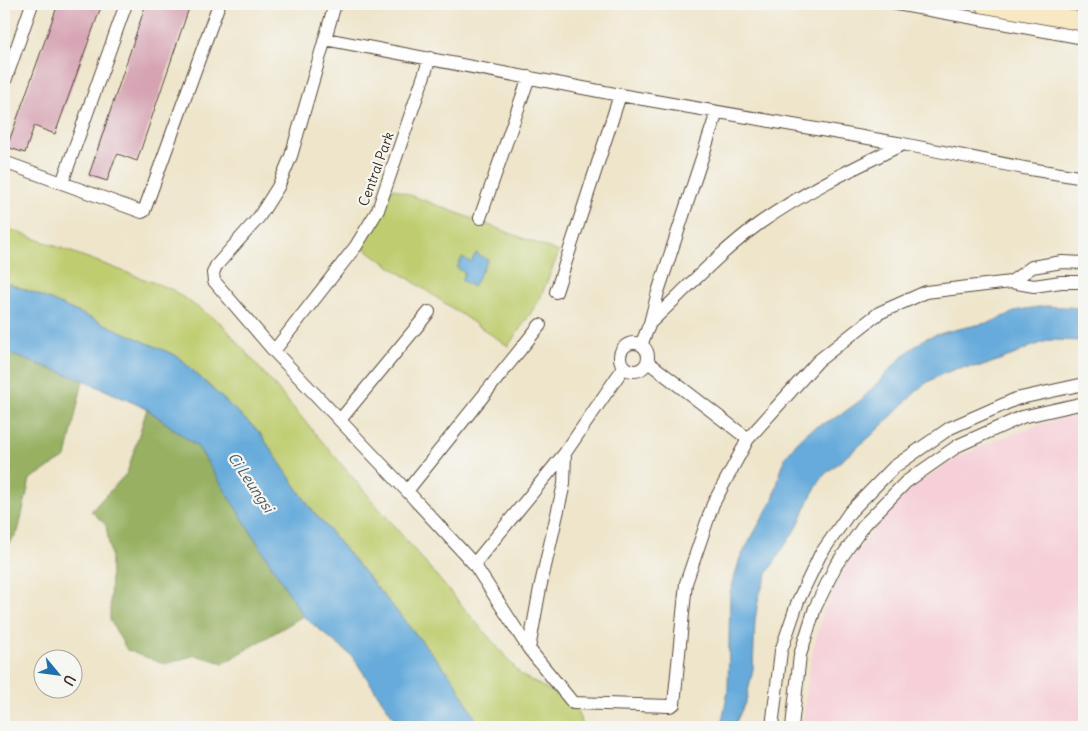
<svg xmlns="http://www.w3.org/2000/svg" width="1088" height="731" font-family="Delius,sans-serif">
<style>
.built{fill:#f6cfd8}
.green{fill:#bfcd70;stroke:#7d7c47}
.forest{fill:#97b062;stroke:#696d40}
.water{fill:#66abdb;stroke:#506a7c}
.building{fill:#d6a3b3}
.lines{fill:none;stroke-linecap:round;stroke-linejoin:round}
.street-casing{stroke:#564638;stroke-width:14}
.secondary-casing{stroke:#564638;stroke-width:19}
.street{stroke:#fff;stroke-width:12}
.secondary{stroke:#f8e8c3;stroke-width:18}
.labels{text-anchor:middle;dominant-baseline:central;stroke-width:4.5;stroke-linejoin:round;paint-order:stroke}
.street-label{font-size:14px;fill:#3b2a1e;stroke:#f6f6f2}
.water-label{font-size:15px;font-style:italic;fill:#4a5760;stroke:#f6f6f2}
</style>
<rect width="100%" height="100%" fill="#f6f6f2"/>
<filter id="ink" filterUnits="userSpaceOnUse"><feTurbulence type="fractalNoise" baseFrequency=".02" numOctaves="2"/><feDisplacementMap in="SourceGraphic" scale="10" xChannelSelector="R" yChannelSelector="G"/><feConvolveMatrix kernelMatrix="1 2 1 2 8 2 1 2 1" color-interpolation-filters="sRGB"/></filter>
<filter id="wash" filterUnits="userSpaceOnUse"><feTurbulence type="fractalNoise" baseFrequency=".0096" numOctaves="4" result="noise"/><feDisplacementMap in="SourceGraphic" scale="20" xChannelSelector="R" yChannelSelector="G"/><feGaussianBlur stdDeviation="1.12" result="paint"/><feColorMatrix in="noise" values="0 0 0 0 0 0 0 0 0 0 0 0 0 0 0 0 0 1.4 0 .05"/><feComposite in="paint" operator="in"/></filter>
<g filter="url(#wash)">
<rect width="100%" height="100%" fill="#eee5ca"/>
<!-- built -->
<path class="built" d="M 1084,414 L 1084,727 L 802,727 L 811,659 L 823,612 L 844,571 L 874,528 L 914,487 L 956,458 L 1001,438 L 1054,420 Z"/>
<!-- green -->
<path class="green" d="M 392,188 L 559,252 L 539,301 L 508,346 L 359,245 L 386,203 Z
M 4,227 L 171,289 L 222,324 L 521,675 L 573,703 L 584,727 L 480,727 L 454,680 L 309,506 L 259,432 L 177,356 L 32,292 L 4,282 Z"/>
<!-- forest -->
<path class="forest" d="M 4,352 L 83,380 L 66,457 L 30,479 L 18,532 L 4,549 Z
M 147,409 L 198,447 L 303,616 L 224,663 L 195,655 L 165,664 L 127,650 L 110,620 L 111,557 L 106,525 L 91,511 L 127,473 Z"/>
<!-- water -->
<path class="water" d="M 476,253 L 488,260 L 473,287 L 461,280 L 465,273 L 457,268 L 462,257 L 471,262 Z
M 4,282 L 32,292 L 177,356 L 259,432 L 309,506 L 454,680 L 480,727 L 400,727 L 352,656 L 303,616 L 198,447 L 147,409 L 83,380 L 4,352 Z
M 1045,306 L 1084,308 L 1084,341 L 1050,340 L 1030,347 L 1016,354 L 983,366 L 958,368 L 942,374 L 923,385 L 871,436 L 824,475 L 812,494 L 798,525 L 768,572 L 759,596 L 755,620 L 753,669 L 746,701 L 736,722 L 730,727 L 726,727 L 722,722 L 728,690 L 730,593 L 740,558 L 773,499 L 785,457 L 798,441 L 810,430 L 839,416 L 861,400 L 905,354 L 926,338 L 949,331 L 991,322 L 1019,310 Z"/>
<g id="blocks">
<!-- building -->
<path class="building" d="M 58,4 L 102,4 L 55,134 L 34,126 L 25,153 L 7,147 Z
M 146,4 L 176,4 L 189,8 L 137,161 L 118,154 L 114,161 L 107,181 L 89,175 Z"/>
</g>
</g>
<g filter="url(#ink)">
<use href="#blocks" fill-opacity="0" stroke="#564638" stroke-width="1"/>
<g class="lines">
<!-- street casing -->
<g class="street-casing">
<path id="street" d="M 335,4 L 291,156 L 278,187 L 259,217 L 216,266 L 213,273 L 214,281 L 274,351 L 407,491 L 474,564 L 529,649 L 573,703 L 670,706 L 674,704 L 686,583 L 713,504 L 748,439 L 818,361 L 879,313 L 926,292 L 1011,282
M 897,4 L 1084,38
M 325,39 L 620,95 L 903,144 L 1024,168 L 1084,178
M 4,84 L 32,4
M 4,162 L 142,212 L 144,211 L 219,4
M 62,183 L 126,4
M 480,218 L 529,77
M 1084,263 L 1062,262 L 1032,267 L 1011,282 L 1034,286 L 1061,282 L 1084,282
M 556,292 L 620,95
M 650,323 C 686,289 720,252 760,223 C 804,192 854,168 903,144
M620 357a14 14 0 1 1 28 0a14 14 0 1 1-28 0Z
M 641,345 L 650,323 L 658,292 L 717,112
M 274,351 L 356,246 L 378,210 L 430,58
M 648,362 L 748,439
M 340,420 L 429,312
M 407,491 L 540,325
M 474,564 L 565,453 L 624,367
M 529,649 L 540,588 L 564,484 L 565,453
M 772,727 L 781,651 L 798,601 L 820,555 L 850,512 L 894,467 L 950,428 L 1016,399 L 1084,384
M 792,727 L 800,655 L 815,608 L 836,565 L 865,524 L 906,482 L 959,445 L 1022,417 L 1084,403"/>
</g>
<!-- secondary casing -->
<g class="secondary-casing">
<path id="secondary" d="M 984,4 L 1084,22"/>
</g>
<!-- street -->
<use href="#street" class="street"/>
<!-- secondary -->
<use href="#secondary" class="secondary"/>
</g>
</g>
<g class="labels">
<!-- street labels -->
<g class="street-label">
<text transform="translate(376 169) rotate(-70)">Central Park</text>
</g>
<!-- water labels -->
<g class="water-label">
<text transform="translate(251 482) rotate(56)">Ci Leungsi</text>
</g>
</g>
<!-- margin -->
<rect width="1088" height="731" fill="none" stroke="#f6f6f2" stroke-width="20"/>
<!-- north arrow -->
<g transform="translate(58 674) rotate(119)"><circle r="24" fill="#f6f6f2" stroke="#aba49d"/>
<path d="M0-4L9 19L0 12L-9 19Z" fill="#1f6fb2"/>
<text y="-8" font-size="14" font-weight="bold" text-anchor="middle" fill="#3b2a1e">U</text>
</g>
</svg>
